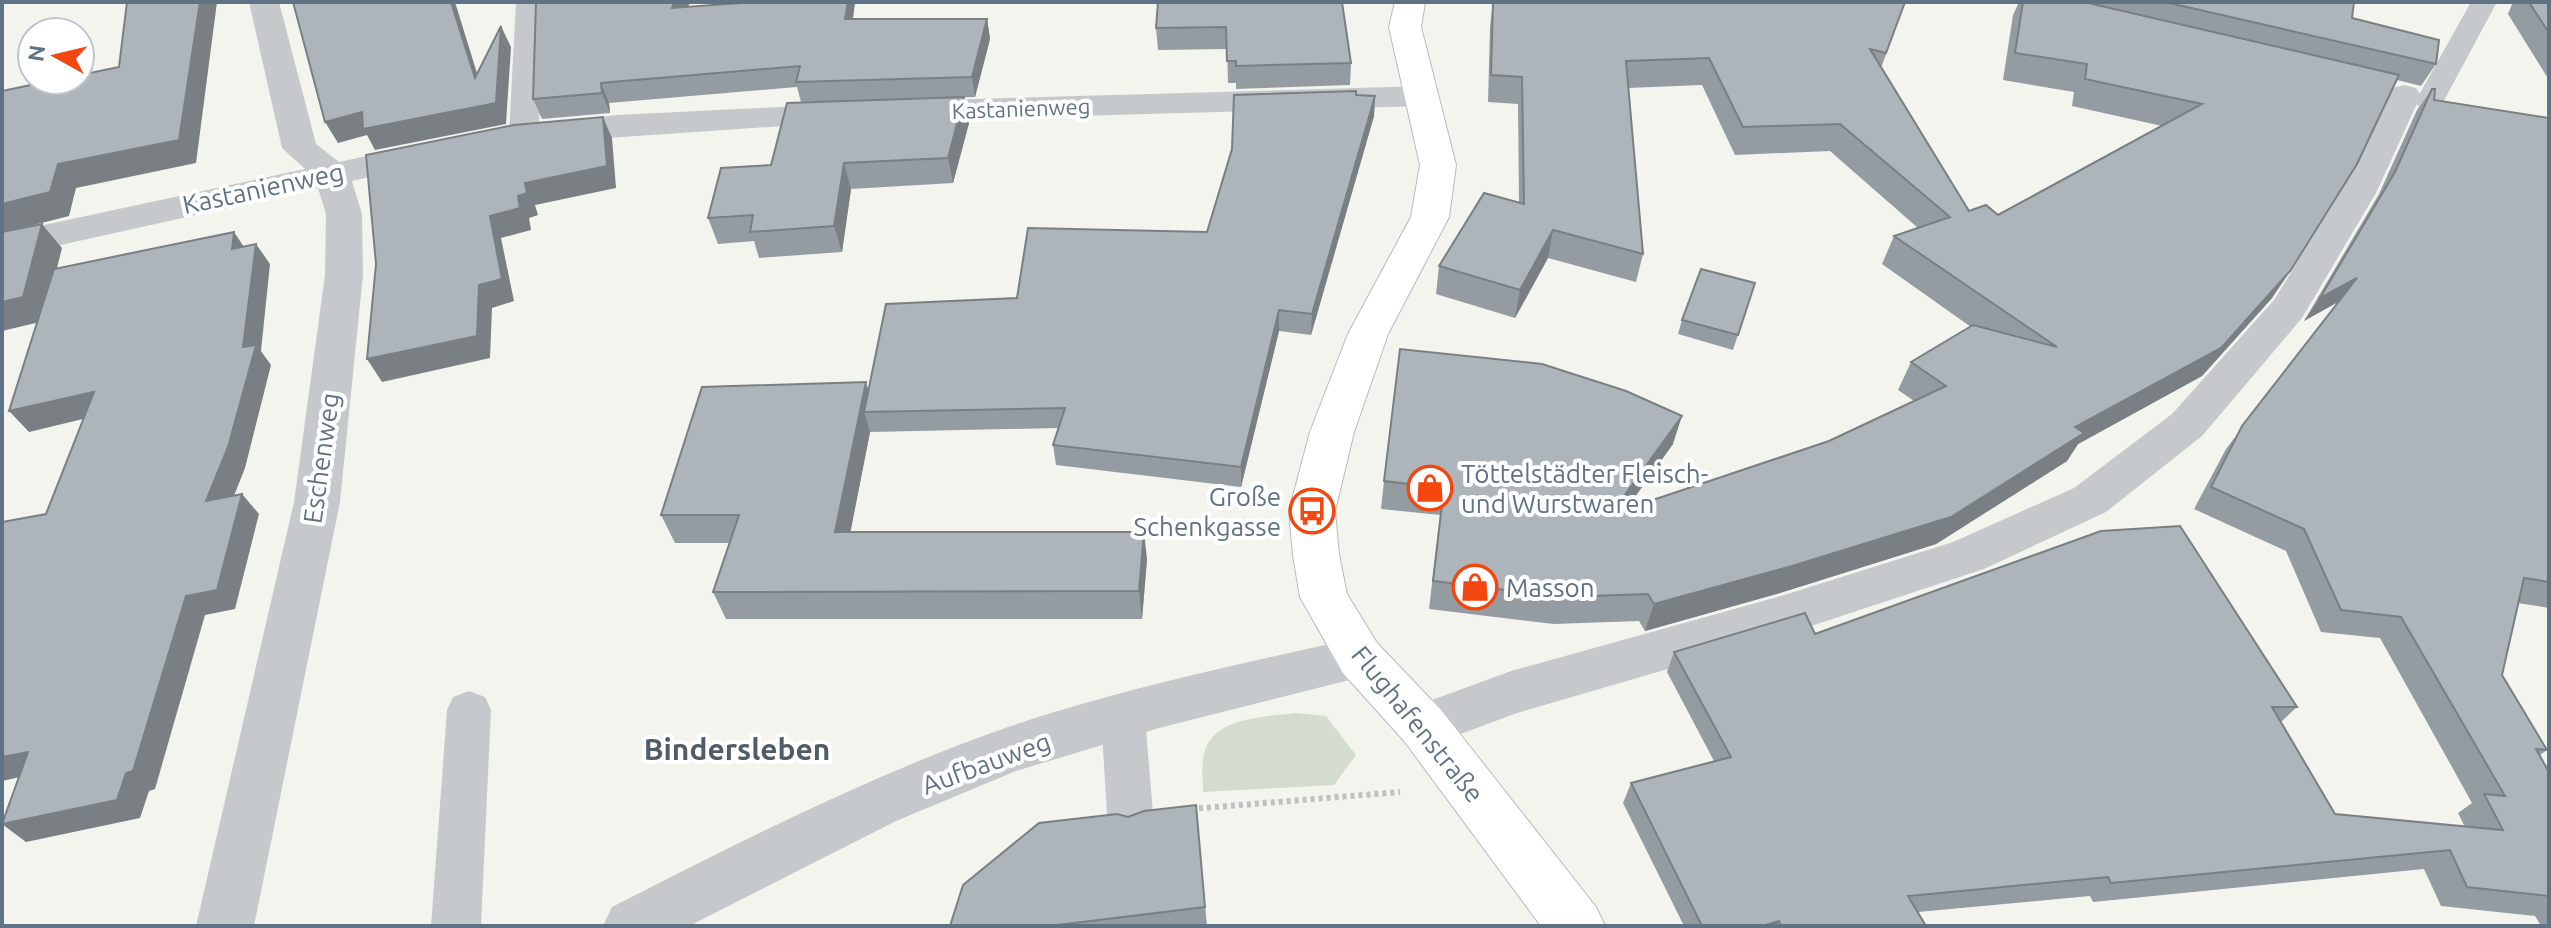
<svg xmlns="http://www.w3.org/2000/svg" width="2551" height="928" font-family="Ubuntu,sans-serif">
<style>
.green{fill:#d4dcd0}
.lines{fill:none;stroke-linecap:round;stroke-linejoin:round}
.secondary-casing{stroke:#b7bcc1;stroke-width:2}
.path{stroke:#bec0c2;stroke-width:6;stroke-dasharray:4 4;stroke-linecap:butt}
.lane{fill:#c6c9cc;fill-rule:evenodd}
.street{fill:#c6c9cc;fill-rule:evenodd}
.secondary{fill:#fff;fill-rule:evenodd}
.wall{fill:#959ca1}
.shaded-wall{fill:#797f83}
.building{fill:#adb5bb;stroke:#797f83;stroke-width:2}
.labels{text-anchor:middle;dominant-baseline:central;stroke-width:8;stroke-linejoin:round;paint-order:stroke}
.far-street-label{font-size:22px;fill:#607384;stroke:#fff}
.street-label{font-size:26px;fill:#607384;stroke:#fff}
.poi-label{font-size:26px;fill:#607384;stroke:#fff;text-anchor:start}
.quarter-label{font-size:30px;font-weight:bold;fill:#4f5d68;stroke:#fff}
</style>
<rect width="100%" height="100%" fill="#f4f4ef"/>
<!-- green -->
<path class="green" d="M 1296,713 L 1326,716 L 1356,755 L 1334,785 L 1203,792 C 1203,780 1201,766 1204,754 C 1212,717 1265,717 1296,713 Z"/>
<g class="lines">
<!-- secondary casing -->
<g class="secondary-casing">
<path id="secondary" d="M 1395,2 L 1425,2 L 1421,27 L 1456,165 L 1449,217 L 1388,334 L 1354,432 L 1335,511 L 1339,555 L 1347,594 L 1377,643 L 1441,710 L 1596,907 L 1605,926 L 1541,926 L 1405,742 L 1343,673 L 1300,597 L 1293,555 L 1289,511 L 1310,432 L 1348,334 L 1411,217 L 1420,165 L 1389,27 Z"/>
</g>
<!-- path -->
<path class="path" d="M 1191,809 L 1400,792"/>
<!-- lane -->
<path class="lane" d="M 516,2 L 542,2 L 539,134 L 535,140 L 524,143 L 513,140 L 509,134 Z
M 2471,2 L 2497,2 L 2440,108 L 2430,111 L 2420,108 L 2415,102 Z
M 469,691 L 485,697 L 491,710 L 481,926 L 431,926 L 447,710 L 453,697 Z
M 1123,697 L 1139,703 L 1145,716 L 1153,814 L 1146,829 L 1130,835 L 1114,829 L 1107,814 L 1101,716 L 1107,703 Z"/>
<!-- street -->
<path class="street" d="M 249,2 L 279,2 L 316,144 L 339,162 L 426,143 L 438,147 L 444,154 L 438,161 L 352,181 L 362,214 L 363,275 L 340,502 L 254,926 L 196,926 L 294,502 L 325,275 L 326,214 L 318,188 L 2,258 L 2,234 L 305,169 L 282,148 Z
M 2404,85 L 2416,88 L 2421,95 L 2376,193 L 2302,318 L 2202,436 L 2106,512 L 1984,569 L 1781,636 L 1517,713 L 1423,748 L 1405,742 L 1397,726 L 1405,710 L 1511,671 L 1781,596 L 1953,542 L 2074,488 L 2172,414 L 2274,300 L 2340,193 L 2387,95 L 2392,88 Z
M 1423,86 L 1435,89 L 1440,96 L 1435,103 L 1423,106 L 908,121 L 896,118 L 891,111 L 896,104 L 908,101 Z
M 843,104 L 855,107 L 860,114 L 855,121 L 549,142 L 537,139 L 532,132 L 537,125 L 617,115 Z
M 1360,637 L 1377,643 L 1385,658 L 1377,673 L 1159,728 L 1016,771 L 896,821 L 689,926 L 603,926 L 612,907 C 741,841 871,775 1008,727 C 1123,688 1242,664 1360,637 Z"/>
<!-- secondary -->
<use href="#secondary" class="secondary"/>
</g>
<!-- wall -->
<path class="wall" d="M 536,2 L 690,2 L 688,7 L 755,2 L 855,2 L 853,19 L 987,19 L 990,39 L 975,97 L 801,102 L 797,87 L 609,103 L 610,113 L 542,119 L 533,99 Z
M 1158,2 L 1351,63 L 1350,85 L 1236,89 L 1236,83 L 1228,83 L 1227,49 L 1158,50 L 1156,28 Z
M 1493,2 L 1905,2 L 1881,68 L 1969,211 L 1998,215 L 2162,126 L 2072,106 L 2074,92 L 2003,80 L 2013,15 L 2019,2 L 2354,2 L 2352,18 L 2436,64 L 2421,86 L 2397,80 L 2272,298 L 2202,376 L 2078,444 L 2067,461 L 1936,544 L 1780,593 L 1645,631 L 1639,621 L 1554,624 L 1429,609 L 1440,515 L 1381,509 L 1384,481 L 1673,444 L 1627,508 L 1829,441 L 1914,401 L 1898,390 L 1911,362 L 1971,327 L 1882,264 L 1894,236 L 1918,228 L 1830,151 L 1735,155 L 1702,85 L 1628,88 L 1643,254 L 1636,282 L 1548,258 L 1515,318 L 1436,294 L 1439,266 L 1519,203 L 1518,104 L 1488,102 L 1490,27 Z
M 2513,2 L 2549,2 L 2549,80 L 2508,14 Z
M 2432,89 L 2434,100 L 2549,118 L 2549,608 L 2518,603 L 2502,675 L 2547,750 L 2540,755 L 2549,772 L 2549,926 L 2541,926 L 2535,916 L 2441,906 L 2424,869 L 2093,902 L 2090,896 L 1918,912 L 1926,926 L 1684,926 L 1623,803 L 1631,783 L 1714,761 L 1667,672 L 1674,652 L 1815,634 L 2297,707 L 2281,722 L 2335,814 L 2465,827 L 2458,813 L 2472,803 L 2380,638 L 2321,632 L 2286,551 L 2194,509 L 2226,449 L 2339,301 L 2304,321 L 2379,194 L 2417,110 Z
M 1356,95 L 1375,96 L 1374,116 L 1311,335 L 1279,331 L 1241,487 L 1056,465 L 1053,445 L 1058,428 L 870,432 L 850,532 L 1147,559 L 1142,619 L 726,619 L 713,592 L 729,543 L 675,543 L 661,515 L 868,391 L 1017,298 L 1207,232 Z
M 964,97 L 969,123 L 953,183 L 851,189 L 842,252 L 759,258 L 754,241 L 718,244 L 708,218 L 771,165 Z
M 1755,283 L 1733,350 L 1678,334 L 1682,320 Z
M 1196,805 L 1207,926 L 950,926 L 1128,817 Z"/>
<!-- shaded-wall -->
<path class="shaded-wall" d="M 200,2 L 217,2 L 196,163 L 76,188 L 69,216 L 2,233 L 2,204 L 58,164 Z
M 451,2 L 455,2 L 485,99 L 475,78 Z
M 674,2 L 690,2 L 679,27 L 672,8 Z
M 848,2 L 855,2 L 850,39 L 845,19 Z
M 987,19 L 990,39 L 975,97 L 972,77 Z
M 501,26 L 511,47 L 506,124 L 375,150 L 367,135 L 338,143 L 325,122 L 362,112 L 496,103 Z
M 601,83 L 609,103 L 610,113 L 602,93 Z
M 1375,96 L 1374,116 L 1311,335 L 1312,314 Z
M 964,97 L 969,123 L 953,183 L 948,158 Z
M 603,117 L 612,138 L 616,188 L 535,205 L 538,215 L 529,218 L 531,230 L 501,238 L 514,301 L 492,308 L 490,358 L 382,382 L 367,359 L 479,285 L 490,216 L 518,196 L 525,183 Z
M 844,163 L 851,189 L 842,252 L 834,226 Z
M 42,224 L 62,248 L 44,321 L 2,331 L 2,302 Z
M 1553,230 L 1548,258 L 1515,318 L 1520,290 Z
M 234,232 L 248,253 L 232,249 Z
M 256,244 L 270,264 L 261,351 L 271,365 L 245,468 L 224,521 L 206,501 L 243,347 Z
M 2291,270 L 2272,298 L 2202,376 L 2078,444 L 2067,461 L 1936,544 L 1780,593 L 1645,631 L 1654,604 L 2075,427 Z
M 2357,278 L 2340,301 L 2304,321 L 2320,298 Z
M 1279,310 L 1279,331 L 1241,487 L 1241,467 Z
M 866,382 L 874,410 L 864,412 L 870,432 L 845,560 L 835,532 Z
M 94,392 L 112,412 L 29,432 L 9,411 Z
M 1682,416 L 1673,444 L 1603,541 L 1611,514 Z
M 242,494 L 259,514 L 235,609 L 205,615 L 155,789 L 149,791 L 140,818 L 26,842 L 2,824 L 126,773 L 186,596 Z
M 1144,532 L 1147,559 L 1142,619 L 1139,591 Z
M 28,752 L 52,770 L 2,781 L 2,757 Z
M 1779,921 L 1776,926 L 1762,926 Z"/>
<!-- building -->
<path class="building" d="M 127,2 L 200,2 L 179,140 L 58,164 L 50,192 L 2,204 L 2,91 L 54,80 L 80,80 L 80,75 L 119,67 Z
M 293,2 L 451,2 L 475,78 L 501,26 L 496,103 L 363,129 L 362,112 L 325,122 Z
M 536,2 L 674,2 L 672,8 L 755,2 L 848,2 L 845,19 L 987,19 L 972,77 L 796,82 L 800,66 L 601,83 L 602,93 L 533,99 Z
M 1158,2 L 1342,2 L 1351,63 L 1236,66 L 1236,61 L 1227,61 L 1226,27 L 1156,28 Z
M 1493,2 L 1905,2 L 1886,53 L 1870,49 L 1969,211 L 1986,205 L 1998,215 L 2202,104 L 2085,79 L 2087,64 L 2015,53 L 2023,2 L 2084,2 L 2399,75 L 2357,164 L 2291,270 L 2221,348 L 2075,427 L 2084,433 L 1951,517 L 1792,566 L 1654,604 L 1648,594 L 1561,597 L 1433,581 L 1444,488 L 1384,481 L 1400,349 L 1542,364 L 1626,391 L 1682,416 L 1611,514 L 1829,441 L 1946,386 L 1911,362 L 1973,325 L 2057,347 L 1894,236 L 1950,217 L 1840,124 L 1743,127 L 1709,58 L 1626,61 L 1643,254 L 1553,230 L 1520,290 L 1439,266 L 1484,193 L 1524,204 L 1522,77 L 1491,75 Z
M 2165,2 L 2354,2 L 2352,18 L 2439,40 L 2436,64 Z
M 2529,2 L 2549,2 L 2549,33 Z
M 2432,89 L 2435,89 L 2434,100 L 2549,118 L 2549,582 L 2524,578 L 2502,675 L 2547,750 L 2536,749 L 2549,772 L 2549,896 L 2467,887 L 2450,850 L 2111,883 L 2108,877 L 1908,896 L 1926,926 L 1781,926 L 1779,921 L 1762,926 L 1702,926 L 1631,783 L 1731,757 L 1674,652 L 1805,613 L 1815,634 L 2101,531 L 2180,526 L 2297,707 L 2272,707 L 2335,814 L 2503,830 L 2484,794 L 2505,796 L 2401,617 L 2341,610 L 2304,529 L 2211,487 L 2242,426 L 2357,278 L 2320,298 L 2395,172 Z
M 1356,91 L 1356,95 L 1375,96 L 1312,314 L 1279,310 L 1241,467 L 1053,445 L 1065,408 L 864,412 L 886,304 L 1017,298 L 1028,228 L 1207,232 L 1232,149 L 1234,95 Z
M 964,97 L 948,158 L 844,163 L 834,226 L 750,232 L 753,215 L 708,218 L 721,168 L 771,165 L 787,103 Z
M 603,117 L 607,166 L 525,183 L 527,193 L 518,196 L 520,208 L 490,216 L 502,279 L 479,285 L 477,336 L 367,359 L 376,264 L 366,155 L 514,125 Z
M 42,224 L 23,297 L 2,302 L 2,232 Z
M 234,232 L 232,249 L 256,244 L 243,347 L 256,345 L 228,447 L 206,501 L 242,494 L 217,590 L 186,596 L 133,771 L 126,773 L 117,800 L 2,824 L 28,752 L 2,757 L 2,522 L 46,514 L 94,392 L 9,411 L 54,269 Z
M 1701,269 L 1755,283 L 1738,335 L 1682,320 Z
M 866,382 L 835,532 L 1144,532 L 1139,591 L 713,592 L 739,515 L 661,515 L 702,387 Z
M 1196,805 L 1205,907 L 1049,926 L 950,926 L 963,885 L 1039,823 L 1117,814 L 1128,817 L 1144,811 Z"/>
<!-- icons -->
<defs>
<g id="shop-ring" transform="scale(2.3)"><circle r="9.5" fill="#fff" stroke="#f4470f" stroke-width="1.5"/><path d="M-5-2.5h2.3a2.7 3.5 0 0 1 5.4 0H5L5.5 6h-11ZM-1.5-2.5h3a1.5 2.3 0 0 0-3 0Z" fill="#f4470f"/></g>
<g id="bus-ring" transform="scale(2.3)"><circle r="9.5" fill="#fff" stroke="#f4470f" stroke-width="1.5"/><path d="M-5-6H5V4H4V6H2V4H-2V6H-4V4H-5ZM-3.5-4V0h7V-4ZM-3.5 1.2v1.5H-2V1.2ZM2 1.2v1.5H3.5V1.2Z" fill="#f4470f"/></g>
</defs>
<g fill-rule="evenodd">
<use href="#shop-ring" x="1430" y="488"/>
<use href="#bus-ring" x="1312" y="511"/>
<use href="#shop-ring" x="1475" y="587"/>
</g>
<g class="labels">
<!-- far-street labels -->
<g class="far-street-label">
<text transform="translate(1021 108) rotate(-2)">Kastanienweg</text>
</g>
<!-- street labels -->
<g class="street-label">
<text transform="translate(263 188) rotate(-12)">Kastanienweg</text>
<text transform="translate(321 458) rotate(-82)">Eschenweg</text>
<text transform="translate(1418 724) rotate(51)">Flughafenstraße</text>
<text transform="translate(986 763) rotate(-20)">Aufbauweg</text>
</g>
<!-- poi labels -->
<g class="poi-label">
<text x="1461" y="473">Töttelstädter Fleisch-<tspan x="1461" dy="30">und Wurstwaren</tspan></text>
<text x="1281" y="496" text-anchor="end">Große<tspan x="1281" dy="30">Schenkgasse</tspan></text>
<text x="1506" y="587">Masson</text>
</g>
<!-- quarter labels -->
<g class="quarter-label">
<text x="737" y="749">Bindersleben</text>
</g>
</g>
<!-- border -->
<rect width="2551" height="928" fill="none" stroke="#607384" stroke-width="8"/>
<!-- north arrow -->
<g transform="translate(56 56) rotate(278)"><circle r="38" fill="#ffffff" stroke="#bfc7ce" stroke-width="2"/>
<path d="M0-6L14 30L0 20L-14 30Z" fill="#f4470f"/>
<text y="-12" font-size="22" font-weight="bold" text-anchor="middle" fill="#607384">N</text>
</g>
</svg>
